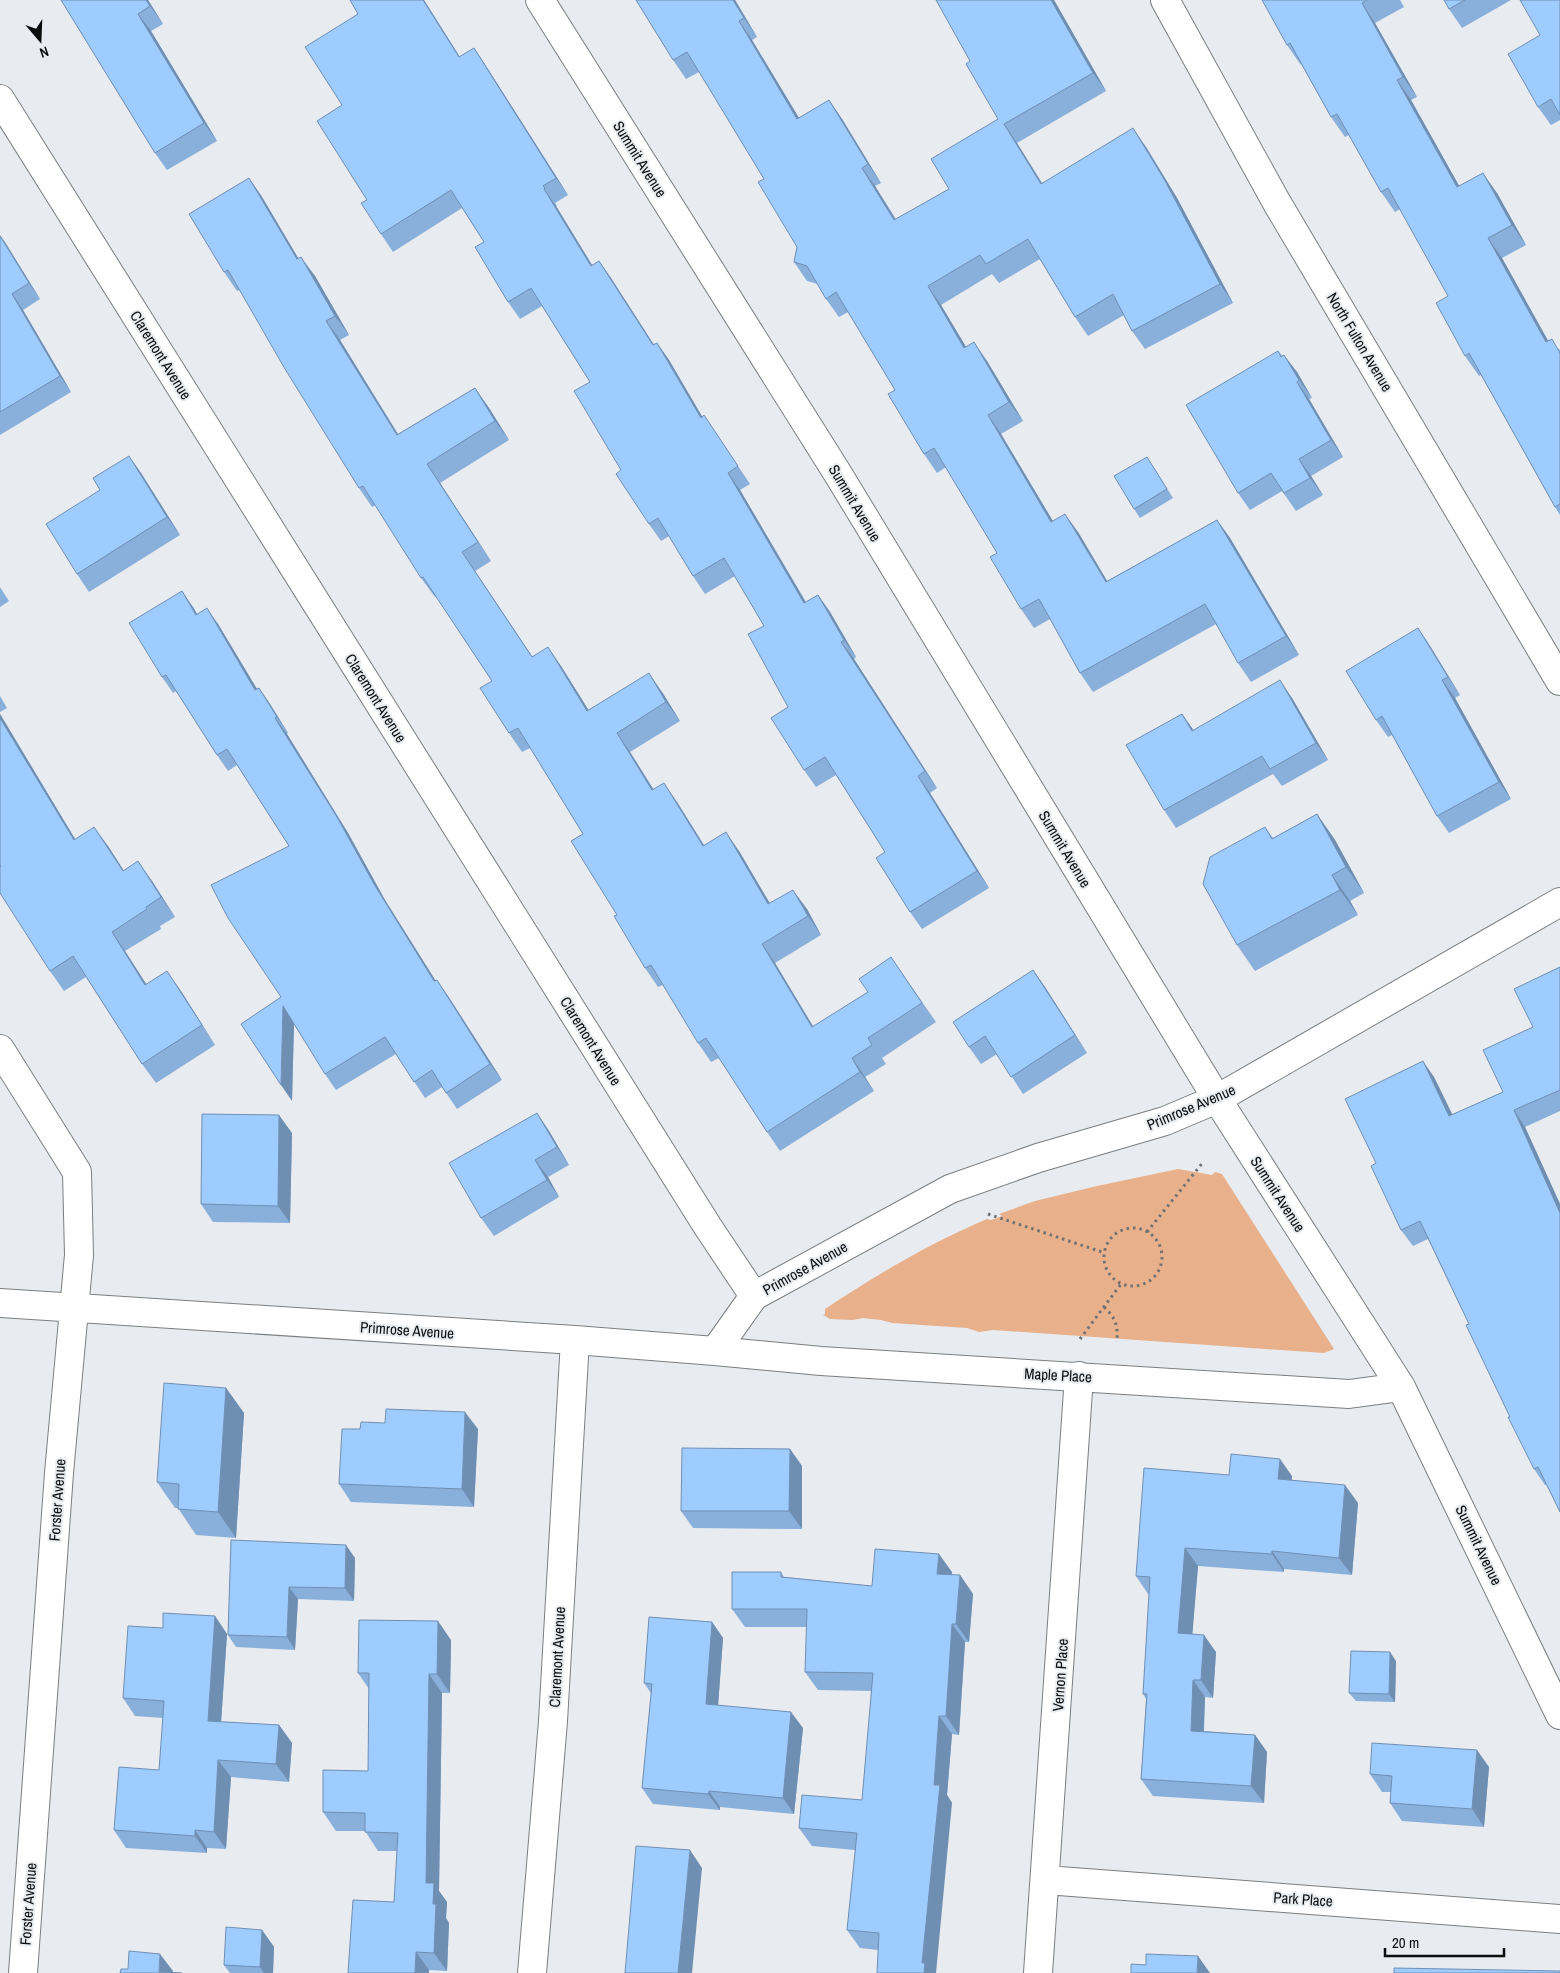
<svg xmlns="http://www.w3.org/2000/svg" width="1560" height="1973" font-family="'Archivo Narrow',sans-serif">
<style>
.green{fill:#e8b18b}
.lines{fill:none;stroke-linecap:round;stroke-linejoin:round}
.minor-casing{stroke:#7b7e81;stroke-width:30}
.path{stroke:#707274;stroke-width:3;stroke-dasharray:2.5 4;stroke-linecap:butt}
.minor{stroke:#fff;stroke-width:28}
.wall{fill:#89afdb}
.shaded-wall{fill:#6f8fb2}
.building{fill:#9fccff;stroke:#6f8fb2}
.labels{text-anchor:middle;dominant-baseline:central;stroke-width:4;stroke-linejoin:round;paint-order:stroke}
.street-label{font-size:15px;fill:#0b0c0d;stroke:#e8ebef}
</style>
<rect width="100%" height="100%" fill="#e8ebef"/>
<!-- green -->
<path class="green" d="M 1178,1169 L 1212,1175 L 1215,1172 L 1222,1174 L 1334,1349 L 1324,1353 L 993,1330 L 979,1332 L 967,1328 L 892,1323 L 881,1320 L 863,1318 L 853,1320 L 830,1319 L 823,1315 L 825,1314 L 825,1309 C 878,1274 928,1244 987,1219 L 991,1220 L 1002,1216 L 999,1214 L 1035,1201 L 1097,1186 Z"/>
<g class="lines">
<!-- minor casing -->
<g class="minor-casing">
<path id="minor" d="M 540,0 L 838,474 L 1217,1099 L 1401,1387 L 1560,1715
M 1165,0 L 1277,203 L 1560,681
M 0,99 L 708,1227 L 754,1296
M 0,1049 L 77,1172 L 79,1255 L 59,1473 L 23,1973
M 0,1303 L 575,1340 L 715,1351 L 754,1296 L 950,1189 L 1038,1158 L 1165,1121 L 1217,1099 L 1560,902
M 715,1351 L 821,1361 L 1349,1394 L 1401,1387
M 1046,1880 L 1560,1919
M 532,1973 L 553,1721 L 575,1340
M 1038,1973 L 1079,1376"/>
</g>
<!-- path -->
<path class="path" d="M 988,1214 L 1105,1253
M1104 1257a29 29 0 1 1 58 0a29 29 0 1 1-58 0Z
M 1147,1232 L 1204,1161
M 1104,1307 C 1116,1318 1118,1326 1117,1342
M 1080,1339 L 1121,1284"/>
<!-- minor -->
<use href="#minor" class="minor"/>
</g>
<!-- wall -->
<path class="wall" d="M 61,0 L 148,0 L 163,24 L 151,31 L 217,141 L 167,170 L 155,153 Z
M 350,0 L 424,0 L 460,57 L 474,48 L 486,66 L 568,195 L 555,203 L 557,206 L 556,206 L 592,265 L 599,261 L 611,278 L 654,345 L 657,343 L 669,360 L 702,417 L 716,433 L 750,484 L 740,490 L 806,602 L 818,595 L 830,612 L 856,657 L 854,659 L 937,788 L 930,793 L 989,888 L 922,929 L 910,912 L 885,852 L 836,775 L 816,787 L 804,770 L 788,707 L 764,626 L 735,576 L 705,594 L 693,576 L 669,536 L 661,541 L 649,524 L 621,470 L 590,382 L 542,306 L 520,319 L 508,302 L 484,242 L 462,208 L 393,252 L 381,234 L 367,200 L 342,105 L 358,14 Z
M 636,0 L 735,0 L 757,37 L 752,40 L 799,118 L 829,100 L 842,119 L 881,183 L 875,186 L 896,219 L 949,189 L 998,119 L 970,61 L 1054,0 L 1106,91 L 1017,143 L 1042,183 L 1146,147 L 1177,198 L 1233,303 L 1145,349 L 1132,331 L 1124,315 L 1088,336 L 1075,317 L 1040,259 L 999,283 L 992,274 L 941,305 L 966,347 L 987,361 L 1023,421 L 1001,434 L 1053,521 L 1078,532 L 1107,581 L 1217,520 L 1230,538 L 1299,655 L 1251,682 L 1238,663 L 1216,624 L 1093,692 L 1080,673 L 1050,619 L 1034,628 L 1021,609 L 997,553 L 946,467 L 937,473 L 924,454 L 895,390 L 848,312 L 839,317 L 826,299 L 818,284 L 807,281 L 794,262 L 797,247 L 764,179 L 699,72 L 686,79 L 673,60 Z
M 1262,0 L 1400,0 L 1404,7 L 1375,23 L 1417,97 L 1411,100 L 1459,186 L 1497,193 L 1526,245 L 1502,258 L 1548,341 L 1560,350 L 1560,515 L 1555,507 L 1481,375 L 1479,376 L 1465,356 L 1448,296 L 1400,209 L 1395,212 L 1381,192 L 1349,135 L 1345,137 L 1331,117 L 1301,64 L 1301,65 L 1287,45 Z
M 1444,0 L 1511,0 L 1462,28 L 1449,9 Z
M 1560,0 L 1560,120 L 1551,125 L 1538,107 Z
M 249,178 L 262,197 L 298,258 L 315,276 L 349,335 L 340,340 L 398,434 L 475,388 L 489,408 L 509,440 L 440,483 L 491,561 L 475,571 L 532,656 L 561,666 L 589,711 L 662,692 L 680,721 L 630,752 L 654,790 L 677,802 L 704,845 L 739,851 L 770,904 L 807,909 L 821,935 L 775,963 L 813,1027 L 868,992 L 891,957 L 936,1022 L 882,1058 L 886,1064 L 865,1077 L 874,1091 L 780,1151 L 767,1132 L 719,1058 L 711,1062 L 698,1043 L 663,985 L 658,987 L 645,968 L 617,915 L 583,834 L 530,748 L 522,752 L 509,733 L 492,681 L 436,596 L 435,597 L 421,578 L 376,505 L 372,507 L 359,488 L 240,290 L 237,291 L 224,272 Z
M 0,235 L 40,299 L 23,310 L 71,392 L 0,435 Z
M 1278,351 L 1297,372 L 1312,398 L 1309,399 L 1343,457 L 1311,476 L 1323,495 L 1296,511 L 1282,491 L 1250,510 L 1238,493 Z
M 129,456 L 141,473 L 180,535 L 89,592 L 77,574 L 100,490 Z
M 1153,466 L 1173,498 L 1140,518 L 1134,509 Z
M 0,587 L 9,601 L 0,607 Z
M 193,607 L 197,614 L 218,624 L 257,689 L 259,688 L 270,704 L 288,733 L 287,734 L 348,833 L 385,900 L 435,981 L 448,996 L 502,1080 L 457,1109 L 442,1087 L 425,1098 L 396,1054 L 336,1090 L 325,1074 L 294,1023 L 292,1101 L 281,997 L 289,846 L 237,765 L 228,771 L 217,755 L 176,691 L 173,693 L 162,677 Z
M 1418,628 L 1430,646 L 1460,695 L 1455,698 L 1511,799 L 1449,833 L 1437,816 L 1392,735 L 1388,737 L 1376,720 Z
M 0,696 L 7,708 L 0,712 Z
M 1292,698 L 1328,760 L 1282,786 L 1273,774 L 1176,828 L 1164,810 L 1182,714 L 1194,731 Z
M 0,714 L 75,839 L 108,846 L 123,870 L 152,881 L 175,917 L 160,926 L 161,929 L 125,951 L 146,984 L 181,991 L 215,1045 L 156,1083 L 142,1064 L 86,977 L 64,991 L 50,971 L 0,865 Z
M 1317,814 L 1335,840 L 1364,893 L 1350,901 L 1358,915 L 1255,971 L 1237,945 L 1265,827 L 1273,838 Z
M 1560,967 L 1560,1111 L 1525,1127 L 1560,1204 L 1560,1512 L 1547,1485 L 1545,1485 L 1534,1469 L 1469,1324 L 1428,1239 L 1413,1246 L 1401,1230 L 1376,1163 L 1434,1077 L 1452,1115 L 1503,1092 Z
M 1033,970 L 1045,987 L 1087,1053 L 1023,1094 L 997,1054 L 981,1064 L 969,1047 Z
M 537,1113 L 549,1131 L 569,1165 L 548,1177 L 559,1197 L 494,1236 L 481,1218 Z
M 292,1133 L 290,1223 L 213,1222 L 201,1204 Z
M 226,1388 L 244,1413 L 236,1538 L 196,1535 L 178,1508 L 175,1508 L 157,1482 Z
M 360,1429 L 478,1429 L 474,1507 L 351,1502 L 339,1484 Z
M 790,1449 L 802,1466 L 802,1529 L 693,1528 L 681,1511 Z
M 1229,1475 L 1292,1476 L 1292,1480 L 1358,1503 L 1352,1575 L 1284,1569 L 1284,1572 L 1198,1566 L 1192,1634 L 1216,1652 L 1213,1698 L 1205,1697 L 1204,1731 L 1255,1735 L 1267,1752 L 1264,1803 L 1153,1796 L 1141,1779 L 1146,1699 L 1143,1694 L 1149,1594 L 1148,1594 L 1136,1576 Z
M 231,1540 L 355,1558 L 354,1601 L 298,1599 L 295,1650 L 236,1647 L 228,1635 Z
M 781,1572 L 784,1577 L 872,1586 L 952,1572 L 951,1575 L 960,1575 L 973,1594 L 969,1642 L 965,1642 L 959,1735 L 952,1734 L 947,1795 L 952,1803 L 878,1950 L 860,1948 L 847,1930 L 855,1850 L 812,1846 L 799,1828 L 862,1800 L 872,1691 L 818,1690 L 805,1672 L 807,1627 L 745,1627 L 732,1609 Z
M 215,1616 L 227,1634 L 221,1722 L 279,1725 L 292,1743 L 289,1782 L 231,1777 L 226,1849 L 207,1848 L 207,1853 L 126,1848 L 114,1830 L 159,1770 L 163,1718 L 135,1716 L 123,1698 L 163,1628 Z
M 712,1622 L 723,1638 L 718,1705 L 803,1728 L 794,1814 L 720,1807 L 720,1810 L 653,1804 L 642,1788 L 651,1693 L 644,1683 Z
M 451,1640 L 450,1693 L 442,1693 L 439,1891 L 447,1902 L 446,1918 L 449,1923 L 447,1971 L 429,1970 L 348,1973 L 394,1902 L 397,1851 L 378,1851 L 365,1831 L 336,1831 L 323,1812 L 368,1771 L 369,1689 L 358,1673 Z
M 1396,1661 L 1395,1702 L 1356,1701 L 1349,1693 Z
M 1489,1767 L 1484,1827 L 1402,1821 L 1390,1803 L 1391,1792 L 1382,1792 L 1370,1774 Z
M 262,1930 L 274,1947 L 273,1973 L 230,1973 L 224,1965 Z"/>
<!-- shaded-wall -->
<path class="shaded-wall" d="M 146,0 L 148,0 L 163,24 L 150,6 Z
M 423,0 L 424,0 L 471,75 L 459,57 Z
M 733,0 L 735,0 L 757,37 L 744,18 Z
M 1051,0 L 1054,0 L 1106,91 L 1093,73 Z
M 1362,3 L 1375,23 L 1417,97 L 1403,77 Z
M 138,14 L 151,31 L 217,141 L 204,123 Z
M 739,21 L 752,40 L 811,138 L 797,119 Z
M 474,48 L 486,66 L 568,195 L 556,178 Z
M 1397,80 L 1411,100 L 1471,207 L 1457,187 Z
M 829,100 L 842,119 L 881,183 L 868,164 Z
M 1004,124 L 1017,143 L 1054,203 L 1041,184 Z
M 1133,128 L 1146,147 L 1177,198 L 1233,303 L 1220,284 Z
M 862,168 L 875,186 L 907,239 L 894,220 Z
M 1483,173 L 1497,193 L 1526,245 L 1512,225 Z
M 249,178 L 262,197 L 310,278 L 297,259 Z
M 544,189 L 556,206 L 603,283 L 591,266 Z
M 0,235 L 5,242 L 40,299 L 29,283 Z
M 1488,238 L 1502,258 L 1560,362 L 1546,342 Z
M 301,257 L 315,276 L 349,335 L 335,316 Z
M 599,261 L 611,278 L 665,362 L 653,345 Z
M 928,286 L 941,305 L 978,367 L 964,348 Z
M 12,294 L 23,310 L 71,392 L 60,376 Z
M 326,321 L 340,340 L 410,454 L 397,435 Z
M 974,342 L 987,361 L 1023,421 L 1009,402 Z
M 657,343 L 669,360 L 713,435 L 701,418 Z
M 1284,355 L 1297,372 L 1312,398 L 1299,380 Z
M 1297,382 L 1309,399 L 1343,457 L 1331,440 Z
M 475,388 L 489,408 L 509,440 L 495,421 Z
M 988,415 L 1001,434 L 1064,540 L 1051,522 Z
M 129,456 L 141,473 L 180,535 L 167,517 Z
M 1299,459 L 1311,476 L 1323,495 L 1310,478 Z
M 427,464 L 440,483 L 491,561 L 478,542 Z
M 728,473 L 740,490 L 816,620 L 804,603 Z
M 1065,514 L 1078,532 L 1119,601 L 1106,582 Z
M 1217,520 L 1230,538 L 1299,655 L 1286,636 Z
M 462,552 L 475,571 L 545,676 L 532,657 Z
M 182,591 L 193,607 L 207,631 L 196,615 Z
M 818,595 L 830,612 L 856,657 L 844,640 Z
M 207,608 L 218,624 L 267,706 L 255,690 Z
M 1418,628 L 1430,646 L 1460,695 L 1448,677 Z
M 841,642 L 854,659 L 937,788 L 925,771 Z
M 548,647 L 561,666 L 601,730 L 587,711 Z
M 649,673 L 662,692 L 680,721 L 666,702 Z
M 1280,680 L 1292,698 L 1328,760 L 1316,743 Z
M 1442,680 L 1455,698 L 1511,799 L 1499,782 Z
M 259,688 L 270,704 L 288,733 L 277,717 Z
M 0,714 L 87,859 L 74,840 L 0,718 Z
M 1182,714 L 1194,731 L 1192,731 Z
M 275,718 L 287,734 L 348,833 L 385,900 L 446,997 L 434,981 L 374,884 Z
M 617,733 L 630,752 L 666,810 L 652,790 Z
M 918,776 L 930,793 L 989,888 L 977,871 Z
M 664,783 L 677,802 L 716,865 L 703,846 Z
M 1317,814 L 1335,840 L 1364,893 L 1346,867 Z
M 94,827 L 108,846 L 137,891 L 123,871 Z
M 726,832 L 739,851 L 782,924 L 768,904 Z
M 138,861 L 152,881 L 175,917 L 161,897 Z
M 1332,875 L 1350,901 L 1358,915 L 1340,890 Z
M 793,890 L 807,909 L 821,935 L 808,916 Z
M 112,932 L 125,951 L 159,1004 L 145,985 Z
M 762,944 L 775,963 L 825,1046 L 812,1027 Z
M 1033,970 L 1045,987 L 1087,1053 L 1075,1035 Z
M 167,971 L 181,991 L 215,1045 L 202,1025 Z
M 437,980 L 448,996 L 502,1080 L 490,1064 Z
M 283,1006 L 294,1022 L 292,1101 L 281,1085 Z
M 852,1058 L 865,1077 L 874,1091 L 860,1072 Z
M 1423,1061 L 1434,1077 L 1461,1132 L 1449,1116 Z
M 1514,1110 L 1525,1127 L 1560,1204 L 1560,1213 Z
M 537,1113 L 549,1131 L 569,1165 L 557,1147 Z
M 279,1115 L 292,1133 L 290,1223 L 278,1206 Z
M 535,1160 L 548,1177 L 559,1197 L 547,1180 Z
M 226,1388 L 244,1413 L 236,1538 L 218,1512 Z
M 465,1412 L 478,1429 L 474,1507 L 462,1489 Z
M 790,1449 L 802,1466 L 802,1529 L 789,1511 Z
M 1280,1459 L 1292,1476 L 1290,1497 L 1278,1479 Z
M 1345,1485 L 1358,1503 L 1352,1575 L 1339,1558 Z
M 346,1545 L 355,1558 L 354,1601 L 345,1588 Z
M 1185,1548 L 1198,1566 L 1191,1651 L 1178,1633 Z
M 1272,1551 L 1284,1569 L 1284,1572 L 1272,1554 Z
M 939,1554 L 952,1572 L 950,1592 L 937,1574 Z
M 960,1575 L 973,1594 L 969,1642 L 956,1624 Z
M 289,1587 L 298,1599 L 295,1650 L 287,1637 Z
M 215,1616 L 227,1634 L 220,1738 L 208,1721 Z
M 438,1621 L 451,1640 L 450,1693 L 437,1674 Z
M 712,1622 L 723,1638 L 717,1720 L 706,1704 Z
M 952,1624 L 965,1642 L 959,1735 L 946,1716 Z
M 1204,1635 L 1216,1652 L 1213,1698 L 1201,1680 Z
M 1390,1652 L 1396,1661 L 1395,1702 L 1389,1694 Z
M 429,1674 L 442,1693 L 439,1891 L 447,1902 L 446,1918 L 449,1923 L 447,1971 L 434,1953 L 433,1904 L 426,1883 Z
M 1193,1680 L 1205,1697 L 1203,1748 L 1191,1731 Z
M 791,1712 L 803,1728 L 794,1814 L 783,1798 Z
M 939,1716 L 952,1734 L 947,1795 L 952,1803 L 936,1973 L 924,1973 L 922,1963 Z
M 279,1725 L 292,1743 L 289,1782 L 276,1764 Z
M 1255,1735 L 1267,1752 L 1264,1803 L 1251,1786 Z
M 1477,1750 L 1489,1767 L 1484,1827 L 1472,1809 Z
M 218,1760 L 231,1777 L 226,1849 L 214,1832 Z
M 709,1791 L 720,1807 L 720,1810 L 708,1794 Z
M 195,1830 L 207,1848 L 207,1853 L 195,1836 Z
M 690,1850 L 702,1868 L 692,1973 L 678,1973 Z
M 262,1930 L 274,1947 L 273,1973 L 264,1973 L 260,1967 Z
M 416,1952 L 429,1970 L 429,1973 L 415,1973 Z
M 160,1954 L 173,1971 L 173,1973 L 159,1972 Z
M 1198,1956 L 1210,1973 L 1197,1973 Z"/>
<!-- building -->
<path class="building" d="M 61,0 L 146,0 L 150,6 L 138,14 L 204,123 L 155,153 Z
M 350,0 L 423,0 L 459,57 L 474,48 L 556,178 L 543,186 L 545,188 L 544,189 L 591,266 L 599,261 L 653,345 L 657,343 L 701,418 L 704,415 L 738,466 L 728,473 L 804,603 L 818,595 L 844,640 L 841,642 L 925,771 L 918,776 L 977,871 L 910,912 L 876,858 L 885,852 L 825,757 L 804,770 L 771,718 L 788,707 L 748,634 L 764,626 L 724,558 L 693,576 L 658,518 L 649,524 L 616,474 L 621,470 L 574,391 L 590,382 L 531,288 L 508,302 L 475,247 L 484,242 L 451,190 L 381,234 L 361,203 L 367,200 L 317,121 L 342,105 L 305,47 L 358,14 Z
M 636,0 L 733,0 L 744,18 L 739,21 L 797,119 L 829,100 L 868,164 L 862,168 L 894,220 L 949,189 L 931,159 L 998,119 L 966,64 L 970,61 L 936,0 L 1051,0 L 1093,73 L 1004,124 L 1041,184 L 1133,128 L 1164,179 L 1220,284 L 1132,331 L 1113,294 L 1075,317 L 1028,239 L 986,264 L 980,255 L 928,286 L 964,348 L 974,342 L 1009,402 L 988,415 L 1051,522 L 1065,514 L 1106,582 L 1217,520 L 1286,636 L 1238,663 L 1205,604 L 1080,673 L 1039,599 L 1021,609 L 990,557 L 997,553 L 934,448 L 924,454 L 888,394 L 895,390 L 836,292 L 826,299 L 807,266 L 794,262 L 797,247 L 758,182 L 764,179 L 687,52 L 673,60 Z
M 1262,0 L 1367,0 L 1362,3 L 1403,77 L 1397,80 L 1457,187 L 1483,173 L 1512,225 L 1488,238 L 1546,342 L 1552,339 L 1560,353 L 1560,504 L 1555,507 L 1469,353 L 1465,356 L 1436,303 L 1448,296 L 1388,188 L 1381,192 L 1337,114 L 1331,117 L 1290,43 L 1287,45 Z
M 1444,0 L 1465,0 L 1449,9 Z
M 1520,0 L 1560,0 L 1560,115 L 1551,99 L 1538,107 L 1508,54 L 1540,35 Z
M 249,178 L 297,259 L 301,257 L 335,316 L 326,321 L 397,435 L 475,388 L 495,421 L 427,464 L 478,542 L 462,552 L 532,657 L 548,647 L 587,711 L 649,673 L 666,702 L 617,733 L 652,790 L 664,783 L 703,846 L 726,832 L 768,904 L 793,890 L 808,916 L 762,944 L 812,1027 L 868,992 L 859,979 L 891,957 L 922,1003 L 868,1038 L 872,1045 L 852,1058 L 860,1072 L 767,1132 L 706,1038 L 698,1043 L 651,965 L 645,968 L 614,916 L 617,915 L 571,841 L 583,834 L 518,728 L 509,733 L 480,688 L 492,681 L 423,577 L 421,578 L 363,486 L 359,488 L 285,369 L 228,270 L 224,272 L 189,214 Z
M 0,236 L 29,283 L 12,294 L 60,376 L 0,412 Z
M 1278,351 L 1281,357 L 1284,355 L 1299,380 L 1297,382 L 1331,440 L 1299,459 L 1310,478 L 1284,493 L 1271,473 L 1238,493 L 1186,405 Z
M 129,456 L 167,517 L 77,574 L 46,524 L 100,490 L 93,478 Z
M 1147,457 L 1167,489 L 1134,509 L 1114,476 Z
M 182,591 L 196,615 L 207,608 L 255,690 L 259,688 L 277,717 L 275,718 L 337,817 L 374,884 L 434,981 L 437,980 L 490,1064 L 446,1093 L 432,1070 L 414,1082 L 385,1037 L 325,1074 L 283,1006 L 281,1085 L 241,1024 L 281,997 L 228,918 L 211,885 L 289,846 L 227,749 L 217,755 L 166,675 L 162,677 L 129,623 Z
M 1418,628 L 1448,677 L 1442,680 L 1499,782 L 1437,816 L 1382,716 L 1376,720 L 1346,671 Z
M 1280,680 L 1316,743 L 1270,769 L 1262,756 L 1164,810 L 1126,745 L 1182,714 L 1192,731 Z
M 0,718 L 74,840 L 94,827 L 123,871 L 138,861 L 161,897 L 146,907 L 147,909 L 112,932 L 145,985 L 167,971 L 202,1025 L 142,1064 L 73,956 L 50,971 L 0,893 L 0,866 L 1,866 L 0,865 Z
M 1317,814 L 1346,867 L 1332,875 L 1340,890 L 1237,945 L 1203,884 L 1210,857 L 1265,827 L 1272,839 Z
M 1560,967 L 1560,1090 L 1514,1110 L 1560,1213 L 1560,1512 L 1538,1467 L 1534,1469 L 1508,1417 L 1510,1417 L 1466,1325 L 1469,1324 L 1420,1221 L 1401,1230 L 1371,1166 L 1376,1163 L 1345,1099 L 1423,1061 L 1449,1116 L 1503,1092 L 1483,1050 L 1533,1027 L 1514,989 Z
M 1033,970 L 1075,1035 L 1011,1077 L 985,1036 L 969,1047 L 953,1022 Z
M 537,1113 L 557,1147 L 535,1160 L 547,1180 L 481,1218 L 449,1163 Z
M 202,1114 L 279,1115 L 278,1206 L 201,1204 Z
M 164,1383 L 226,1388 L 218,1512 L 178,1509 L 179,1484 L 157,1482 Z
M 386,1409 L 465,1412 L 462,1489 L 339,1484 L 342,1429 L 360,1429 L 361,1422 L 385,1423 Z
M 682,1448 L 790,1449 L 789,1511 L 681,1511 Z
M 1231,1454 L 1280,1459 L 1278,1479 L 1345,1485 L 1339,1558 L 1272,1551 L 1272,1554 L 1185,1548 L 1178,1633 L 1204,1635 L 1201,1680 L 1193,1680 L 1191,1731 L 1255,1735 L 1251,1786 L 1141,1779 L 1147,1694 L 1143,1694 L 1150,1577 L 1136,1576 L 1144,1468 L 1229,1475 Z
M 231,1540 L 346,1545 L 345,1588 L 289,1587 L 287,1637 L 228,1635 Z
M 875,1549 L 939,1554 L 937,1574 L 960,1575 L 956,1624 L 952,1624 L 946,1716 L 939,1716 L 934,1785 L 940,1785 L 922,1963 L 925,1963 L 924,1973 L 877,1973 L 879,1933 L 847,1930 L 857,1833 L 799,1828 L 802,1795 L 862,1800 L 873,1673 L 805,1672 L 807,1609 L 732,1609 L 732,1572 L 781,1572 L 781,1577 L 872,1586 Z
M 163,1613 L 215,1616 L 208,1721 L 279,1725 L 276,1764 L 218,1760 L 214,1832 L 195,1830 L 195,1836 L 114,1830 L 119,1767 L 159,1770 L 164,1701 L 123,1698 L 128,1626 L 163,1628 Z
M 649,1617 L 712,1622 L 706,1704 L 791,1712 L 783,1798 L 709,1791 L 708,1794 L 642,1788 L 652,1684 L 644,1683 Z
M 359,1620 L 438,1621 L 437,1674 L 429,1674 L 426,1883 L 434,1883 L 433,1904 L 436,1904 L 434,1953 L 416,1952 L 415,1973 L 348,1973 L 353,1900 L 394,1902 L 398,1833 L 365,1832 L 365,1813 L 323,1812 L 323,1770 L 368,1771 L 369,1673 L 358,1673 Z
M 1351,1651 L 1390,1652 L 1389,1694 L 1349,1693 Z
M 1372,1743 L 1477,1750 L 1472,1809 L 1390,1803 L 1392,1776 L 1370,1774 Z
M 636,1846 L 690,1850 L 678,1973 L 625,1973 Z
M 226,1927 L 262,1930 L 260,1967 L 224,1965 Z
M 129,1951 L 160,1954 L 159,1972 L 182,1973 L 120,1973 L 121,1969 L 128,1969 Z
M 1146,1954 L 1198,1956 L 1197,1973 L 1131,1973 L 1131,1964 L 1146,1965 Z
M 1394,1968 L 1560,1971 L 1560,1973 L 1394,1973 Z"/>
<g class="labels">
<!-- street labels -->
<g class="street-label">
<text transform="translate(640 159) rotate(58)">Summit Avenue</text>
<text transform="translate(1360 342) rotate(59)">North Fulton Avenue</text>
<text transform="translate(161 355) rotate(58)">Claremont Avenue</text>
<text transform="translate(855 503) rotate(59)">Summit Avenue</text>
<text transform="translate(376 698) rotate(58)">Claremont Avenue</text>
<text transform="translate(1065 849) rotate(59)">Summit Avenue</text>
<text transform="translate(591 1041) rotate(58)">Claremont Avenue</text>
<text transform="translate(1191 1107) rotate(-23)">Primrose Avenue</text>
<text transform="translate(1278 1194) rotate(57)">Summit Avenue</text>
<text transform="translate(805 1268) rotate(-29)">Primrose Avenue</text>
<text transform="translate(407 1330) rotate(4)">Primrose Avenue</text>
<text transform="translate(1058 1375) rotate(3)">Maple Place</text>
<text transform="translate(57 1500) rotate(-86)">Forster Avenue</text>
<text transform="translate(1479 1545) rotate(64)">Summit Avenue</text>
<text transform="translate(557 1657) rotate(-87)">Claremont Avenue</text>
<text transform="translate(1060 1675) rotate(-86)">Vernon Place</text>
<text transform="translate(1303 1899) rotate(4)">Park Place</text>
<text transform="translate(28 1904) rotate(-86)">Forster Avenue</text>
</g>
</g>
<!-- north arrow -->
<g transform="translate(40 40) rotate(161)" stroke="#e8ebef" stroke-width="4" paint-order="stroke">
<path d="M0-4L9 19L0 12L-9 19Z" fill="#0b0c0d"/>
<text y="-8" font-size="14" font-weight="bold" text-anchor="middle" fill="#0b0c0d">N</text>
</g>
<!-- scale -->
<path d="M1385 1948v8h119v-8" fill="none" stroke="#0b0c0d" stroke-width="2.5"/>
<text x="1392" y="1948" font-size="15" fill="#0b0c0d" stroke="#e8ebef" stroke-width="4" paint-order="stroke">20 m</text>
</svg>
